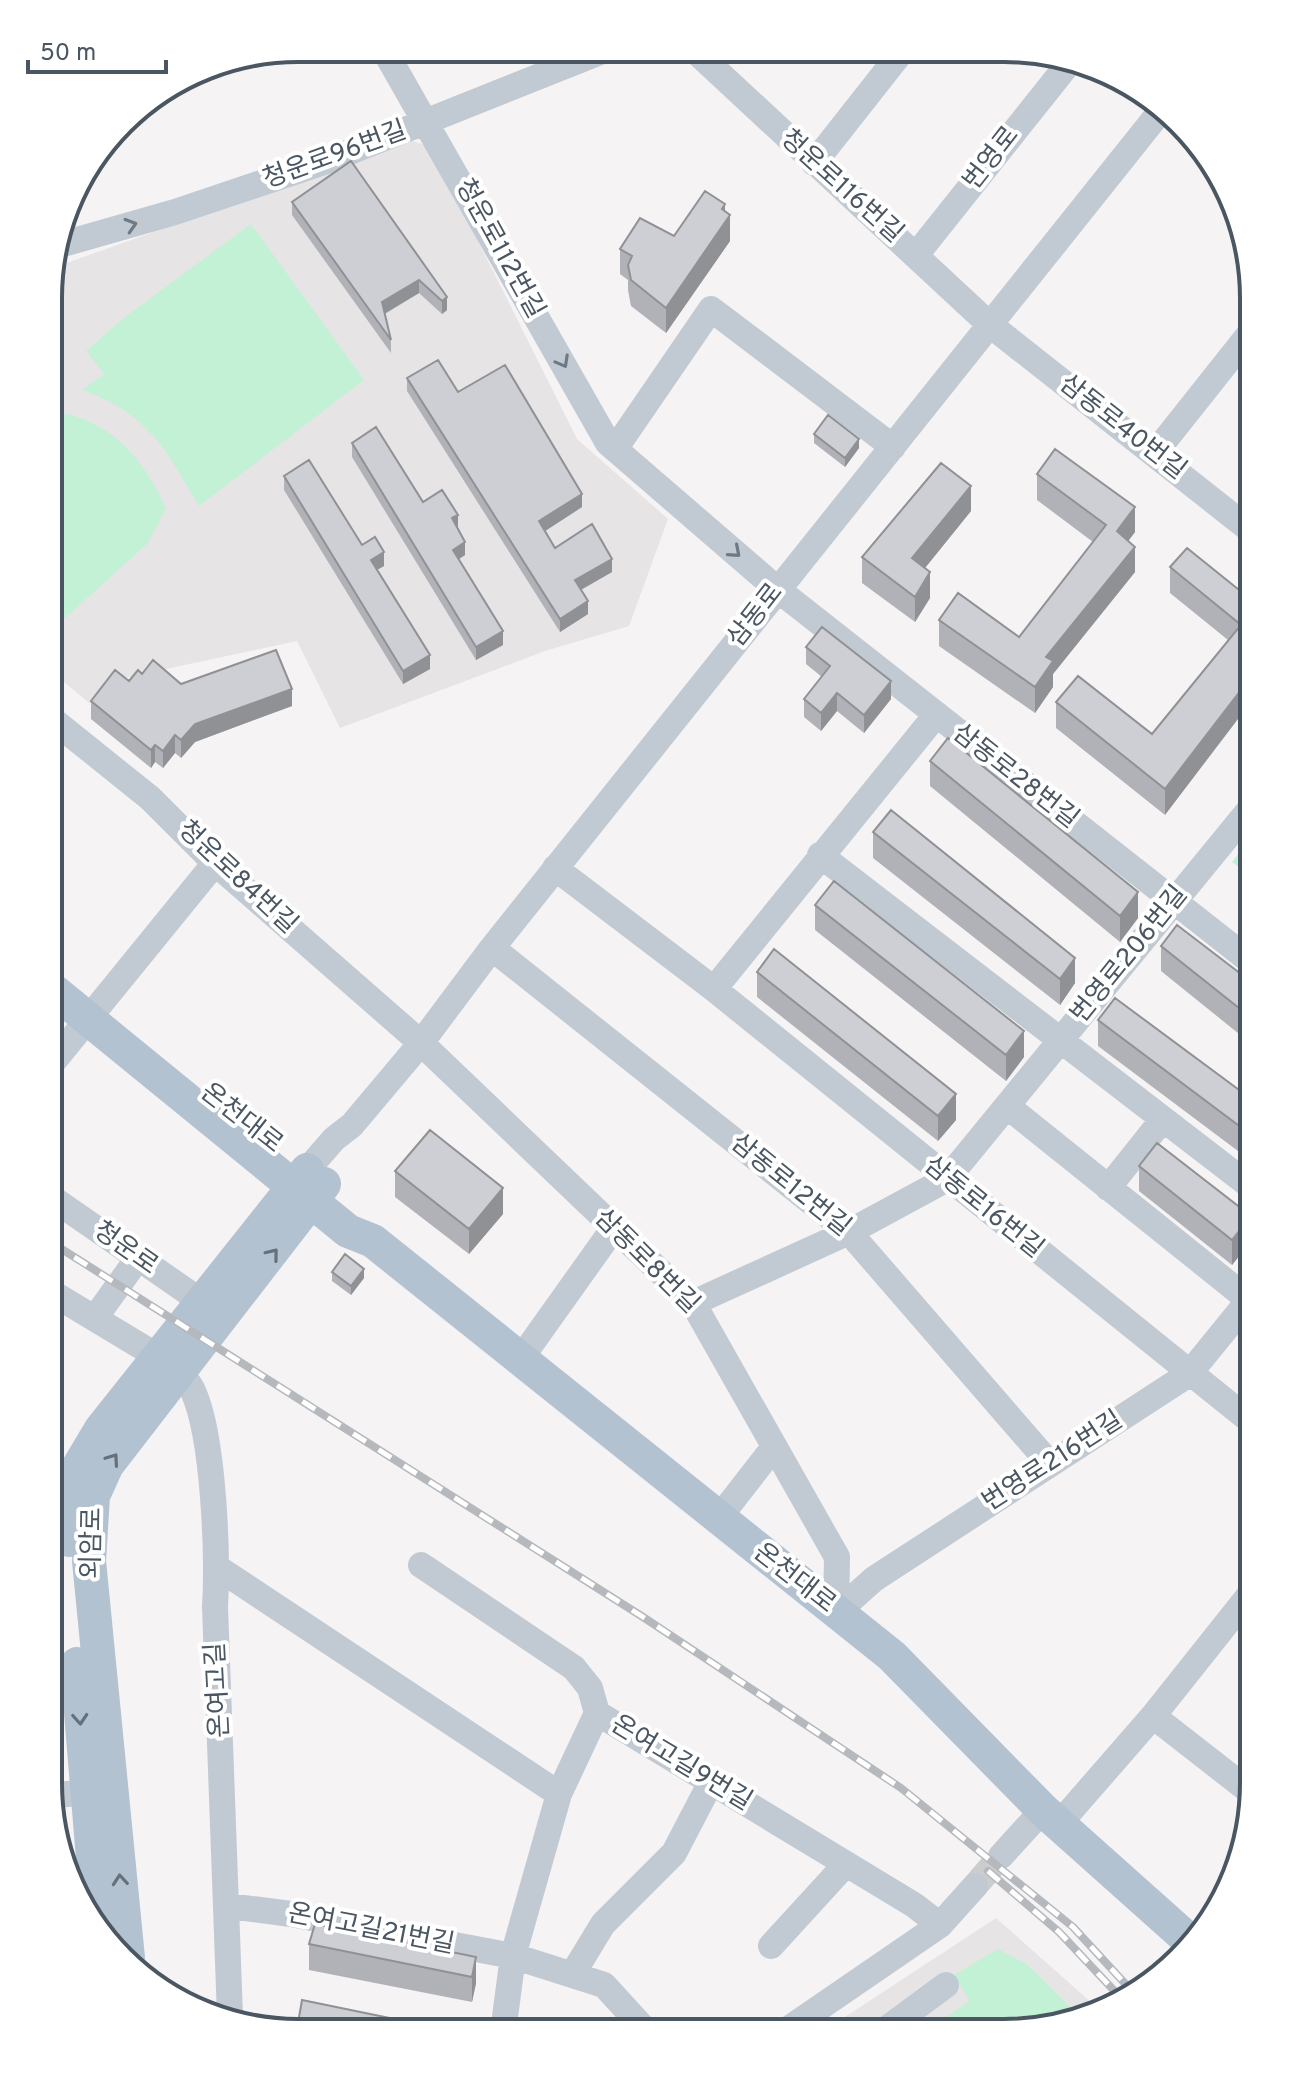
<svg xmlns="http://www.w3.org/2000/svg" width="1302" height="2081" font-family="Overpass,'Noto Sans KR',sans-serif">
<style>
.education{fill:#e6e4e5}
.green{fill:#c3f1d5}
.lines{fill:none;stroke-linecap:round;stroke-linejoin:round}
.minor-tunnel{stroke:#caccce;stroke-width:26;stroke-dasharray:26 13;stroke-linecap:butt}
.minor{stroke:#c1cad2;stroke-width:26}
.major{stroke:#b3c2d1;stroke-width:34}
.rail-casing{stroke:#b5b8bd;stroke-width:8}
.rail{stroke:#fff;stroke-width:5;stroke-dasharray:15;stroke-linecap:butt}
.wall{fill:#b0b2b7}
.shaded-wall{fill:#909195}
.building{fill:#cdcfd5;stroke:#909195;stroke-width:2}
.oneway{stroke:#6e7983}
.oneway2{stroke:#64717d}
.labels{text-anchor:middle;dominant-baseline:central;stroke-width:8;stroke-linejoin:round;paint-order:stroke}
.street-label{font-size:26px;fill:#4a5661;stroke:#fff}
.rim{fill:none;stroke:#4a5661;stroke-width:4}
</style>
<rect width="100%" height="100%" fill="#f5f3f3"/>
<!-- education -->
<path class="education" d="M 410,140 L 431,147 L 577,439 L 668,519 L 629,626 L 545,651 L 340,728 L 297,641 L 124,678 L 98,703 L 89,703 L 50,670 L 50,269 Z
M 996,1918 L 1102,2012 L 1005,2033 L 822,2032 Z"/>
<!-- green -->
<path class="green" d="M 251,224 L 364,380 L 199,506 C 166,449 147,413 82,390 L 104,374 L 86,351 L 125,317 Z
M 50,411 C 109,418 142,456 166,508 L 148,543 L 54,628 L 50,628 Z
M 1254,834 L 1254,878 L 1232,862 Z
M 998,1949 L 1028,1965 L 1081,2018 L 1005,2033 L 923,2033 L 970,2001 L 954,1975 Z"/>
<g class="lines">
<!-- minor-tunnel -->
<path class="minor-tunnel" d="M 975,1886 L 1001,1856"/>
<!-- minor -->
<path class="minor" d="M 383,48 L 608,443 L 777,589 L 1254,964
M 693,49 L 989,324 L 1254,533
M 814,163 L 903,50
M 56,246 L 175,212 L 327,161 L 608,49
M 916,255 L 1069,63
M 615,449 L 711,309 L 893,447
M 1154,454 L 1254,328
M 49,717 L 150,798 L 215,863 L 421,1043 L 693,1303 L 837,1557 L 836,1613
M 820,855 L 1254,1189
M 555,868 L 714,989 L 1254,1424
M 492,948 L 849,1232 L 1050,1464
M 714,989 L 936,715
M 49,1067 L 215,863
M 1007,1106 L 1249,1300
M 307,1170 L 334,1139 L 352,1125 L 421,1043 L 492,948 L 1163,108
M 1108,1188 L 1163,1119
M 49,1196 L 202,1302
M 49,1291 L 157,1356
M 693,1303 L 849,1232 L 947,1179 L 1254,804
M 95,1318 L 138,1258
M 519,1361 L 613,1229
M 179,1370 C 183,1377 190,1383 193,1391 C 214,1437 218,1556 215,1607 L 230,2016
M 48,1467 L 70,1481
M 718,1519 L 774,1447
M 421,1565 L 574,1668 L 590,1688 L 597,1713
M 218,1568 L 559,1794 L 597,1713 L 914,1905 L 940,1925
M 836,1613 L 874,1579 L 1189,1374 L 1254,1294
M 1153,1716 L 1253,1794
M 50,1795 L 85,1793
M 1059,1824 L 1153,1716 L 1254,1589
M 1001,1856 L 1043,1810
M 229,1906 L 291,1914 L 513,1956 L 604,1985 L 647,2032
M 771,1946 L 846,1864
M 572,1975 L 603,1924 L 674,1853 L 711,1782
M 503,2032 L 513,1956 L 559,1794
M 784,2032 L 940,1925 L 975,1886
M 881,2033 L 946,1985"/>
<!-- major -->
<path class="major" d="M 49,987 L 348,1231 L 373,1241 L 892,1656 L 1043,1810 L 1192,1943
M 69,1540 L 70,1481 L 101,1429 L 307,1170
M 77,1664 L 98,1919
M 128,1958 L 89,1561 L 93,1496 L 107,1465 L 324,1184"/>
<!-- rail casing -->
<g class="rail-casing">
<path id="rail" d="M 49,1241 L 643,1617 L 901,1788 L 1073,1927 L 1131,1990
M 988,1871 L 1059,1932 L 1121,1998"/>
</g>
<!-- rail -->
<use href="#rail" class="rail"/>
</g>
<!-- wall -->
<path class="wall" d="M 292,202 L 447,297 L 447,310 L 442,314 L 419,293 L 385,314 L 391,340 L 391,353 L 292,215 Z
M 725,212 L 730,241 L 666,333 L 631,306 L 628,290 L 628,280 L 620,274 L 620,249 L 674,236 Z
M 407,378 L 458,392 L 582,507 L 545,531 L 555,548 L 612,572 L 581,590 L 588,614 L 560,632 L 407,391 Z
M 814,434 L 859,448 L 845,467 L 814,443 Z
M 352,443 L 423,502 L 458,528 L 465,555 L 459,559 L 503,645 L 476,660 L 352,457 Z
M 1037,474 L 1135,532 L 1128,541 L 1135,572 L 1053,674 L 1053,687 L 1035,713 L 939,646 L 939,620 L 1019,637 L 1093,542 L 1037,500 Z
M 284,476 L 384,566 L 377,570 L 430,669 L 403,684 L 284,490 Z
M 971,511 L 925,568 L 930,598 L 915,622 L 862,583 L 862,557 Z
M 1170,567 L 1254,602 L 1165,815 L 1056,728 L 1056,702 L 1152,734 L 1228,640 L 1170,593 Z
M 806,647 L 891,699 L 864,733 L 837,711 L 821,731 L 804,717 L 804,699 L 822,677 L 806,664 Z
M 142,674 L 181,684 L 292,706 L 195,742 L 181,758 L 175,753 L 163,768 L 155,762 L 151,768 L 91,719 L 91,701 Z
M 930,761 L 1138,918 L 1120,942 L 930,786 Z
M 873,832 L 1075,983 L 1060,1005 L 873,858 Z
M 815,905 L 1024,1057 L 1006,1081 L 815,930 Z
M 1161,946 L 1254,984 L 1254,1046 L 1161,971 Z
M 757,972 L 956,1120 L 938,1141 L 757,997 Z
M 1098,1020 L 1254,1101 L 1254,1163 L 1098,1046 Z
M 1139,1166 L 1251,1241 L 1232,1265 L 1139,1191 Z
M 395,1171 L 503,1214 L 469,1254 L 395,1197 Z
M 332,1272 L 364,1278 L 351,1295 L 332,1281 Z
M 309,1944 L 476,1957 L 476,1983 L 472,2002 L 309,1970 Z
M 298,2023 L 453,2031 L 298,2031 Z"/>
<!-- shaded-wall -->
<path class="shaded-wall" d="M 725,204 L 725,222 L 730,215 L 730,241 L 666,333 L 666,308 Z
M 419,280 L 419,293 L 382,315 L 382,302 Z
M 447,297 L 447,310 L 442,314 L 442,301 Z
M 859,439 L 859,448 L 845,467 L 845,458 Z
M 971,486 L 971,511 L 912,584 L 912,558 Z
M 582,494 L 582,507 L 539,535 L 539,521 Z
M 1135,507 L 1135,532 L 1117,556 L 1117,531 Z
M 458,515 L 458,528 L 452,518 Z
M 465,542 L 465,555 L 453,563 L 453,550 Z
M 1135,547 L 1135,572 L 1053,674 L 1053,687 L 1035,713 L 1035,687 L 1046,657 Z
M 384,552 L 384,566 L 371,573 L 371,560 Z
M 612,559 L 612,572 L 575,593 L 575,580 Z
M 930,572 L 930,598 L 915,622 L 915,597 Z
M 588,601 L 588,614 L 560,632 L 560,619 Z
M 1254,623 L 1254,649 L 1249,630 Z
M 503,631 L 503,645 L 476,660 L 476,647 Z
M 430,655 L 430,669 L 403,684 L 403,671 Z
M 1254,673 L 1254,698 L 1165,815 L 1165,789 Z
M 891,681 L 891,699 L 864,733 L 864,715 Z
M 292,689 L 292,706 L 195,742 L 181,758 L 181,740 L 195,724 Z
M 837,693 L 837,711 L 821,731 L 821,713 Z
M 175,735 L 175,753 L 163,768 L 163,751 Z
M 155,745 L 155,762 L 151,768 L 151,750 Z
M 1138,892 L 1138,918 L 1120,942 L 1120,916 Z
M 1075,958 L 1075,983 L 1060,1005 L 1060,979 Z
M 58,1004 L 58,1030 L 49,1042 L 49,1017 Z
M 1024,1031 L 1024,1057 L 1006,1081 L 1006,1055 Z
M 956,1094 L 956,1120 L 938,1141 L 938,1116 Z
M 503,1188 L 503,1214 L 469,1254 L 469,1229 Z
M 1251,1216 L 1251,1241 L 1232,1265 L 1232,1240 Z
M 364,1269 L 364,1278 L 351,1295 L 351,1286 Z
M 476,1957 L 476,1983 L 472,2002 L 472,1977 Z"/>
<!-- building -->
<path class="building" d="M 351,161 L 447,297 L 442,301 L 419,280 L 382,302 L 391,340 L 292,202 Z
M 705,191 L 725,204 L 722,209 L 730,215 L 666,308 L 631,280 L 628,265 L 632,256 L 620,249 L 640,218 L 674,236 Z
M 438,360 L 458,392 L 505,365 L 582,494 L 539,521 L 555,548 L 592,524 L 612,559 L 575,580 L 588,601 L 560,619 L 407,378 Z
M 828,415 L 859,439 L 845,458 L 814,434 Z
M 376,427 L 423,502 L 442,490 L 458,515 L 452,518 L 465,542 L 453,550 L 503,631 L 476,647 L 352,443 Z
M 1055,449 L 1135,507 L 1117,531 L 1135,547 L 1046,657 L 1053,661 L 1035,687 L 939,620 L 958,593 L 1019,637 L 1106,525 L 1037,474 Z
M 309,460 L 362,545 L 375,537 L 384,552 L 371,560 L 430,655 L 403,671 L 284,476 Z
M 941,463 L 971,486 L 912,558 L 930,572 L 915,597 L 862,557 Z
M 1187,548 L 1254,602 L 1254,623 L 1249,630 L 1254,635 L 1254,673 L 1165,789 L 1056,702 L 1078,676 L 1152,734 L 1241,625 L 1170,567 Z
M 822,627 L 891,681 L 864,715 L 837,693 L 821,713 L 804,699 L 830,666 L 806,647 Z
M 276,650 L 292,689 L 195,724 L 181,740 L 175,735 L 163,751 L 155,745 L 151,750 L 91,701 L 115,670 L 129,681 L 138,670 L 142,674 L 153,660 L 181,684 Z
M 948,738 L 1138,892 L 1120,916 L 930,761 Z
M 891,810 L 1075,958 L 1060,979 L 873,832 Z
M 834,881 L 1024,1031 L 1006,1055 L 815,905 Z
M 1177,925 L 1254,984 L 1254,1020 L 1161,946 Z
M 774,949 L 956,1094 L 938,1116 L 757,972 Z
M 49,997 L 58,1004 L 49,1017 Z
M 1115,998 L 1254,1101 L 1254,1137 L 1098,1020 Z
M 430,1130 L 503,1188 L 469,1229 L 395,1171 Z
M 1157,1143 L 1251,1216 L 1232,1240 L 1139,1166 Z
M 345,1254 L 364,1269 L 351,1286 L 332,1272 Z
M 315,1924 L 476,1957 L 472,1977 L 309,1944 Z
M 302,2000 L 453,2031 L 337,2031 L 298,2023 Z"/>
<!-- one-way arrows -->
<defs><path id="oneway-chevron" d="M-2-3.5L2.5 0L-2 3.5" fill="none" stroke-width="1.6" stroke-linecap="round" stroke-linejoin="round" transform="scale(2)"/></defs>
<g class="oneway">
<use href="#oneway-chevron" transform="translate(131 225) rotate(-17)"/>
<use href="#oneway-chevron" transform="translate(563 362) rotate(61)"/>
<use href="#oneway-chevron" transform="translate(735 552) rotate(41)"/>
</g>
<g class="oneway2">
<use href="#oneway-chevron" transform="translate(273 1254) rotate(-51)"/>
<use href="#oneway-chevron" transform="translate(113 1459) rotate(-55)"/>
<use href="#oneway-chevron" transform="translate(80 1719) rotate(86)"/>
<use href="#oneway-chevron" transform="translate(120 1880) rotate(-95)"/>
</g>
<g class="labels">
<!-- street labels -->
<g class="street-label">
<text transform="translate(335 156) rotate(-20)">청운로96번길</text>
<text transform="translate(992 159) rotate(-52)">번영로</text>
<text transform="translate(841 187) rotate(42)">청운로116번길</text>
<text transform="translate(499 249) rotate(61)">청운로112번길</text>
<text transform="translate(1122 428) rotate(38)">삼동로40번길</text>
<text transform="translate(756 616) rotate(-52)">삼동로</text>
<text transform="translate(1015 777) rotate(38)">삼동로28번길</text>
<text transform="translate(237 878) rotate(43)">청운로84번길</text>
<text transform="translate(1130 955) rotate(-51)">번영로206번길</text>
<text transform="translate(241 1119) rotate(38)">온천대로</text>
<text transform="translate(790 1186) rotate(39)">삼동로12번길</text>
<text transform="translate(983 1208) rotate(39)">삼동로16번길</text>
<text transform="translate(125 1249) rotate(35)">청운로</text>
<text transform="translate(646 1262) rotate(45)">삼동로8번길</text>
<text transform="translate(1053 1462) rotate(-33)">번영로216번길</text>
<text transform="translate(93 1543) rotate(-89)">외암로</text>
<text transform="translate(794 1579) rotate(38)">온천대로</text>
<text transform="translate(219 1690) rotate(-93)">온여고길</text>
<text transform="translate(681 1764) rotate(31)">온여고길9번길</text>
<text transform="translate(371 1930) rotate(11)">온여고길21번길</text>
</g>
</g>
<!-- crop -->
<path d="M0 0H1302V2081H0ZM298 62H1004A236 236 0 0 1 1240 298V1783A236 236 0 0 1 1004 2019H298A236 236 0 0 1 62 1783V298A236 236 0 0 1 298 62Z" fill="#fff" fill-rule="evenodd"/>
<path class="rim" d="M298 62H1004A236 236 0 0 1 1240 298V1783A236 236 0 0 1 1004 2019H298A236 236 0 0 1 62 1783V298A236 236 0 0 1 298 62Z"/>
<!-- scale -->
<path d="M28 60v12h138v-12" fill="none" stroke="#4a5661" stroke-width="4"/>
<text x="40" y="60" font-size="24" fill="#4a5661" stroke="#ffffff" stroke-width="6" paint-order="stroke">50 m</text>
</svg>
